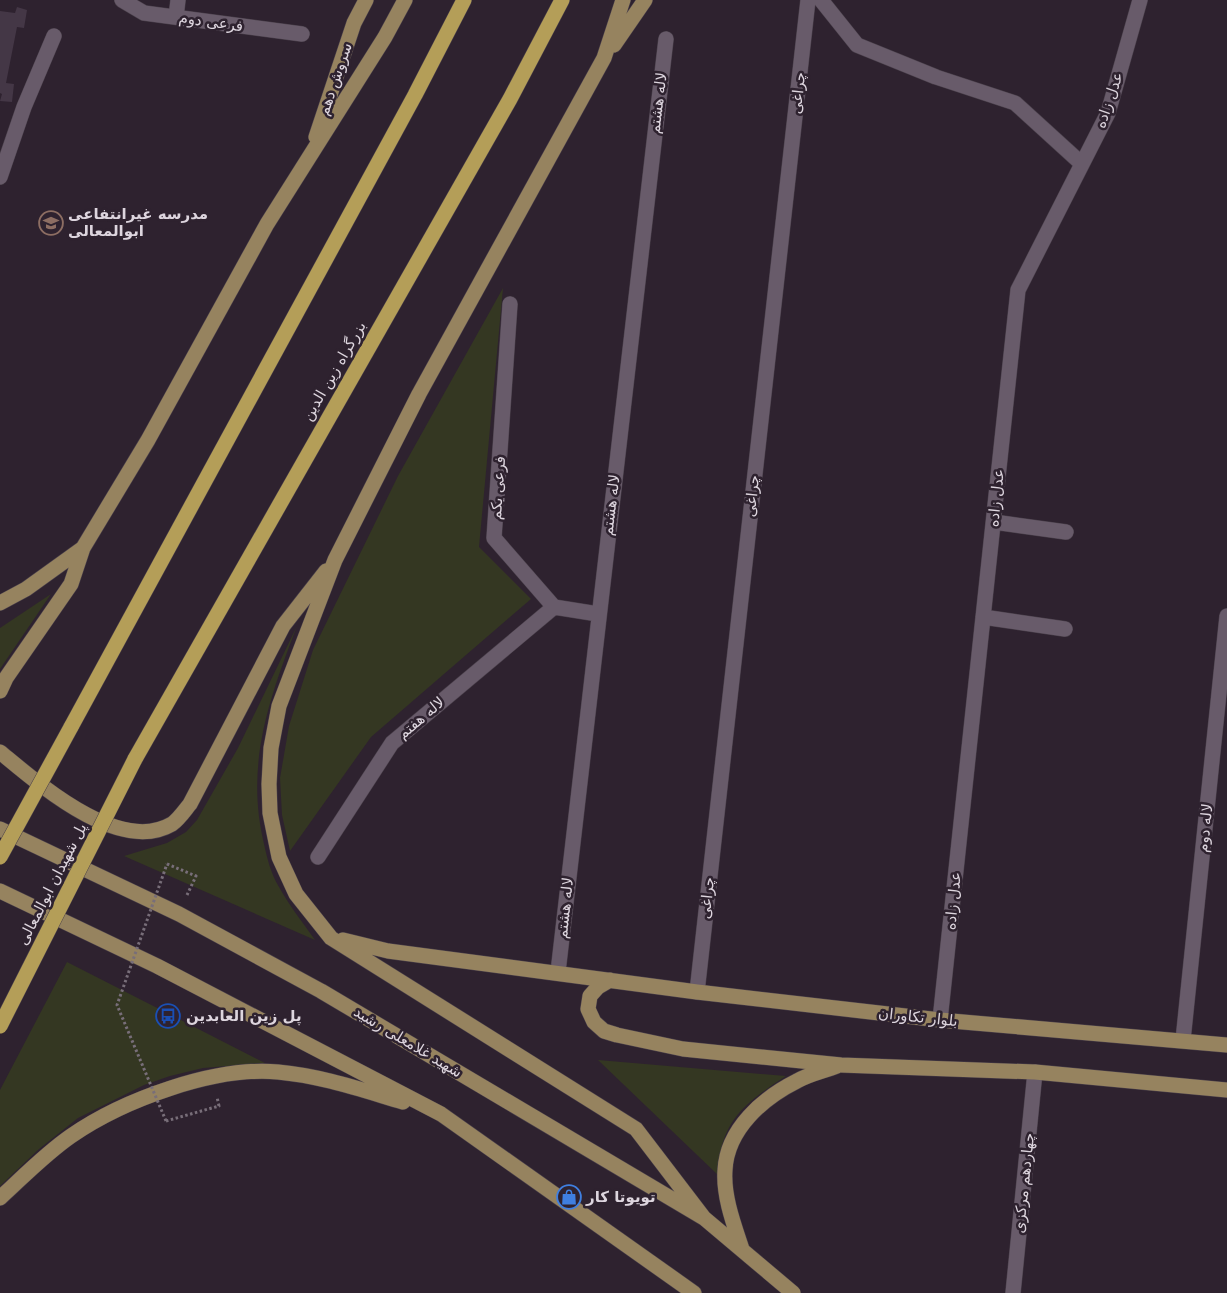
<svg xmlns="http://www.w3.org/2000/svg" width="1227" height="1293" font-family="'DejaVu Sans',Vazirmatn,sans-serif">
<style>
.green{fill:#343722}
.building{fill:#443746}
.lines{fill:none;stroke-linecap:round;stroke-linejoin:round}
.minor-casing{stroke:#4a404b;stroke-width:16}
.major-casing{stroke:#4a404b;stroke-width:16}
.highway-casing{stroke:#4a404b;stroke-width:16}
.path{stroke:#786e79;stroke-width:3;stroke-dasharray:2.5 2.5;stroke-linecap:butt}
.minor{stroke:#685b6a;stroke-width:15}
.major{stroke:#96835f;stroke-width:15}
.highway{stroke:#b49e58;stroke-width:15}
.highway-bridge-casing{stroke:#4a404b;stroke-width:16;stroke-linecap:butt}
.path-bridge{stroke:#786e79;stroke-width:3;stroke-dasharray:2.5 2.5;stroke-linecap:butt}
.highway-bridge{stroke:#b49e58;stroke-width:15}
.labels{text-anchor:middle;dominant-baseline:central;stroke-width:5;stroke-linejoin:round;paint-order:stroke}
.street-label{font-size:15px;fill:#ddd5de;stroke:#2e222f}
.poi-label{font-size:15px;font-weight:bold;fill:#ddd5de;stroke:#2e222f;text-anchor:start}
</style>
<rect width="100%" height="100%" fill="#2e222f"/>
<!-- green -->
<path class="green" d="M 503,288 L 479,547 L 531,599 L 371,737 L 290,851 L 282,815 L 280,778 L 289,726 L 313,650 L 398,476 Z
M 51,594 L 0,669 L 0,628 Z
M 297,626 C 269,699 245,765 264,844 C 267,858 271,874 279,887 C 289,905 303,923 315,940 L 124,856 L 167,843 L 186,832 L 197,820 L 238,748 Z
M 67,962 L 265,1063 L 203,1068 L 170,1076 L 144,1085 L 78,1118 L 39,1149 L 0,1186 L 0,1090 Z
M 598,1060 L 786,1076 C 745,1103 718,1122 719,1176 Z"/>
<!-- building -->
<path class="building" d="M 17,7 L 27,10 L 24,28 L 17,27 L 6,83 L 14,84 L 12,102 L 0,101 L 2,94 L 0,93 L 0,11 L 15,13 Z"/>
<g class="lines">
<!-- minor casing -->
<g class="minor-casing">
<path id="minor" d="M 122,0 L 144,13 L 302,34
M 821,0 L 857,45 L 936,77 L 1015,103 L 1082,164
M 176,17 L 178,0
M 0,177 L 24,107 L 54,36
M 510,304 L 494,538 L 554,607 L 598,614
M 994,522 L 1066,532
M 983,617 L 1065,629
M 318,857 L 392,743 L 554,607
M 558,972 L 666,39
M 697,992 L 808,0
M 940,1020 L 1018,290 L 1108,113 L 1140,0
M 1183,1040 L 1227,616
M 1013,1293 L 1035,1072"/>
</g>
<!-- major casing -->
<g class="major-casing">
<path id="major" d="M 623,0 L 604,58 L 419,394 L 335,560 L 279,706 L 271,748 L 269,784 L 270,813 L 279,857 L 296,894 L 331,938 L 636,1129 L 704,1218
M 614,45 L 645,0
M 316,137 L 354,23 L 366,0
M 0,603 L 26,589 L 83,548
M 0,691 L 6,678 L 71,584 L 83,548 L 148,440 L 267,224 L 385,37 L 405,0
M 0,752 C 39,784 119,855 172,824 C 179,819 185,810 190,804 L 283,626 L 326,571
M 0,829 L 179,914 L 321,991 L 704,1218 L 793,1293
M 0,891 L 157,966 L 441,1114 L 694,1293
M 343,940 L 388,951 L 697,992 L 940,1020 L 1227,1045
M 610,980 L 598,987 L 590,996 L 588,1009 L 594,1022 L 604,1031 L 617,1035 L 683,1049 L 841,1065 L 1035,1072 L 1227,1090
M 0,1198 C 23,1177 45,1154 71,1136 C 123,1100 215,1066 278,1072 C 322,1076 362,1090 403,1102
M 742,1249 C 734,1225 723,1196 725,1170 C 727,1129 763,1098 797,1081 C 809,1074 824,1071 837,1066"/>
</g>
<!-- highway casing -->
<g class="highway-casing">
<path id="highway" d="M 71,727 L 415,95 L 464,0
M 135,759 L 510,99 L 562,0"/>
</g>
<!-- path -->
<path class="path" d="M 167,864 L 196,876 L 187,895
M 166,1121 L 219,1106 L 217,1097"/>
<!-- minor -->
<use href="#minor" class="minor"/>
<!-- major -->
<use href="#major" class="major"/>
<!-- highway -->
<use href="#highway" class="highway"/>
<!-- highway-bridge casing -->
<g class="highway-bridge-casing">
<path id="highway-bridge" d="M 0,857 L 71,727
M 0,1026 L 135,759"/>
</g>
<!-- path-bridge -->
<path class="path-bridge" d="M 166,1121 L 117,1005 L 167,864"/>
<!-- highway-bridge -->
<use href="#highway-bridge" class="highway-bridge"/>
</g>
<!-- icons -->
<defs>
<g id="school-ring" transform="scale(1.25)"><circle r="9.5" fill="#2e222f" stroke="#8d6e63" stroke-width="1.5"/><path d="M0-5L7-2L0 1L-7-2ZM-4 1L0 2.5L4 1V4Q0 6-4 4Z" fill="#8d6e63"/></g>
<g id="bus-ring" transform="scale(1.25)"><circle r="9.5" fill="#2e222f" stroke="#1a4fb4" stroke-width="1.5"/><path d="M-5-6H5V4H4V6H2V4H-2V6H-4V4H-5ZM-3.5-4V0h7V-4ZM-3.5 1.2v1.5H-2V1.2ZM2 1.2v1.5H3.5V1.2Z" fill="#1a4fb4"/></g>
<g id="shop-ring" transform="scale(1.25)"><circle r="9.5" fill="#2e222f" stroke="#3f7fe0" stroke-width="1.5"/><path d="M-5-2.5h2.3a2.7 3.5 0 0 1 5.4 0H5L5.5 6h-11ZM-1.5-2.5h3a1.5 2.3 0 0 0-3 0Z" fill="#3f7fe0"/></g>
</defs>
<g fill-rule="evenodd">
<use href="#school-ring" x="51" y="223"/>
<use href="#bus-ring" x="168" y="1016"/>
<use href="#shop-ring" x="569" y="1197"/>
</g>
<g class="labels">
<!-- street labels -->
<g class="street-label">
<text transform="translate(211 22) rotate(8)">فرعی دوم</text>
<text transform="translate(335 79) rotate(-71)">سروش دهم</text>
<text transform="translate(798 93) rotate(-84)">چراغی</text>
<text transform="translate(1109 100) rotate(-71)">عدل زاده</text>
<text transform="translate(658 103) rotate(-83)">لاله هشتم</text>
<text transform="translate(334 371) rotate(-60)">بزرگراه زین الدین</text>
<text transform="translate(498 488) rotate(-86)">فرعی یکم</text>
<text transform="translate(752 496) rotate(-84)">چراغی</text>
<text transform="translate(996 498) rotate(-84)">عدل زاده</text>
<text transform="translate(611 505) rotate(-83)">لاله هشتم</text>
<text transform="translate(421 718) rotate(-40)">لاله هفتم</text>
<text transform="translate(1205 828) rotate(-84)">لاله دوم</text>
<text transform="translate(52 884) rotate(-63)">پل شهیدان ابوالمعالی</text>
<text transform="translate(707 898) rotate(-84)">چراغی</text>
<text transform="translate(953 901) rotate(-84)">عدل زاده</text>
<text transform="translate(565 908) rotate(-84)">لاله هشتم</text>
<text transform="translate(918 1017) rotate(6)">بلوار تکاوران</text>
<text transform="translate(408 1042) rotate(31)">شهید غلامعلی رشید</text>
<text transform="translate(1024 1183) rotate(-84)">چهاردهم مرکزی</text>
</g>
<!-- poi labels -->
<g class="poi-label">
<text x="68" y="214">مدرسه غیرانتفاعی<tspan x="68" dy="17">ابوالمعالی</tspan></text>
<text x="186" y="1016">پل زین العابدین</text>
<text x="586" y="1197">تویوتا کار</text>
</g>
</g>
</svg>
